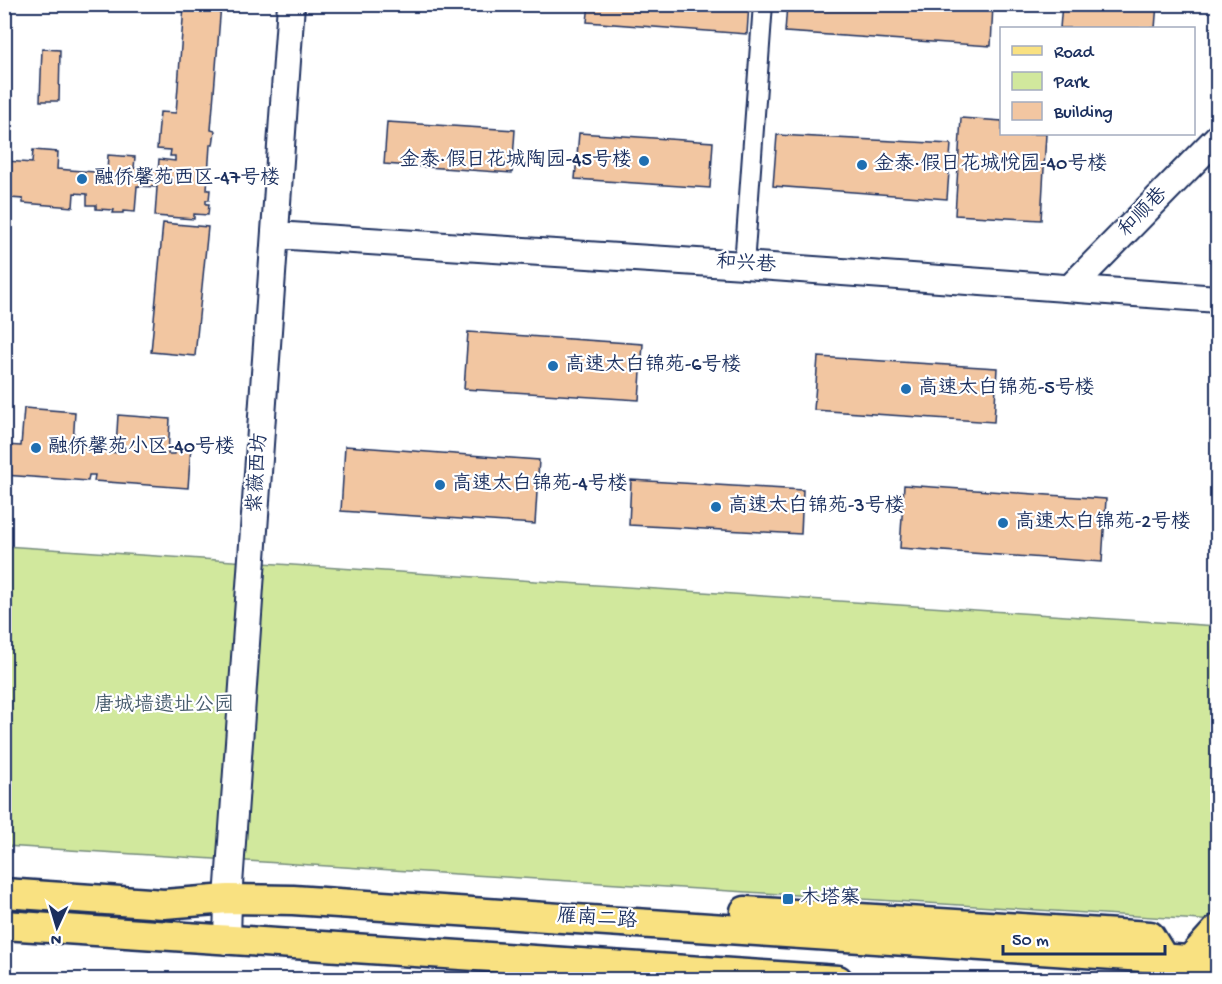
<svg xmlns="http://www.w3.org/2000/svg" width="1222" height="984" font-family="'Gochi Hand','LXGW WenKai TC',sans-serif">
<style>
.green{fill:#d1e89d;stroke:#768c7e;stroke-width:1.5}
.building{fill:#f2c6a1;stroke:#1b2f5e;stroke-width:1.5}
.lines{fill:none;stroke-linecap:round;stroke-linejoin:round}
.street-casing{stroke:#1b2f5e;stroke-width:22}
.secondary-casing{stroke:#1b2f5e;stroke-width:30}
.primary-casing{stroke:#1b2f5e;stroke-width:33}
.street{stroke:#fff;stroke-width:18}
.secondary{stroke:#fff;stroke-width:26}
.primary{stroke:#f9e181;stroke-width:28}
.poi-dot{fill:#1f6fb2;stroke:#fff;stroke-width:2}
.labels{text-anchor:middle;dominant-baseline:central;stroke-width:4.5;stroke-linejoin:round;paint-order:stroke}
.poi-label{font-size:20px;fill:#1b2f5e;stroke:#fff;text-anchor:start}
.street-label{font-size:20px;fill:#1b2f5e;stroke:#fff}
.park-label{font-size:20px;fill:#485d6e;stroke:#fff}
</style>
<rect width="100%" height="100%" fill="#fff"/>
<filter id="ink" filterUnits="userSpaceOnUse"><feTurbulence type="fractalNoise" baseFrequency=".0167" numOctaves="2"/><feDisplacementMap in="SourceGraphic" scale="12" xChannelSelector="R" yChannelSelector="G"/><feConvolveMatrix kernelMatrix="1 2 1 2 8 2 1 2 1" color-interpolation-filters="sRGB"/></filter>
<g filter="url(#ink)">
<!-- green -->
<path class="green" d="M 4,546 L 1217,626 L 1217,921 L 5,846 Z"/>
<!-- building -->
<path class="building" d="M 195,4 L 221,4 L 211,130 L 215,131 L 213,145 L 210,145 L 207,190 L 210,190 L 209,200 L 206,200 L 206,204 L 209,204 L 208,215 L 194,214 L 194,219 L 155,216 L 159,159 L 175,161 L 175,156 L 170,156 L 171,150 L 157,149 L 160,112 L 176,113 L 184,6 L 195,7 Z
M 450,4 L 517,4 L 516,10 Z
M 589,4 L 749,4 L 747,34 L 587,22 Z
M 787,4 L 993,4 L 991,46 L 785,32 Z
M 1062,4 L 1157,4 L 1155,28 L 1060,28 Z
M 42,49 L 60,50 L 59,101 L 40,101 Z
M 961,118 L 1002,121 L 1002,134 L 1046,134 L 1041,220 L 955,215 Z
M 387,122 L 515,130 L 512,173 L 384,164 Z
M 579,133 L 713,142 L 710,188 L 575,179 Z
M 777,135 L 951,144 L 947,199 L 773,186 Z
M 33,150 L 58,152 L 57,169 L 107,173 L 108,155 L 135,157 L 134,168 L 158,170 L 157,187 L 137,186 L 135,212 L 123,211 L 123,213 L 113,213 L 114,210 L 96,209 L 96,205 L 87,205 L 87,194 L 74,193 L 73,207 L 23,203 L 23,199 L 10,198 L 11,190 L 5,189 L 7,161 L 32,163 Z
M 163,223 L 208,227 L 195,356 L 151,352 Z
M 468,332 L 643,344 L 639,400 L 464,389 Z
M 818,357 L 997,368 L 994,422 L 814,410 Z
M 24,408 L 75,412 L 73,445 L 67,445 L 67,450 L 81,451 L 82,446 L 107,448 L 107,452 L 121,453 L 121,448 L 116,448 L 118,415 L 170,419 L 168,454 L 175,454 L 176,445 L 191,446 L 188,488 L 94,481 L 95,475 L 89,475 L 88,481 L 4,475 L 4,445 L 21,446 Z
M 345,446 L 539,460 L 535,524 L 341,511 Z
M 631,480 L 803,490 L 801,534 L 629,525 Z
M 904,485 L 1106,499 L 1102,562 L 900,548 Z"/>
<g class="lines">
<!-- street casing -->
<g class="street-casing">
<path id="street" d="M 744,265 L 763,4"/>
</g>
<!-- secondary casing -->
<g class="secondary-casing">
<path id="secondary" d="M 275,235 L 744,265 L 1218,299
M 1070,288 L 1218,137
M 227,941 L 228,899 L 291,4"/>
</g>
<!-- primary casing -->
<g class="primary-casing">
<path id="primary" d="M 4,893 L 164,904 L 228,899 L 293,900 L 1218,962
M 745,911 L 1150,936 L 1164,959
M 4,925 L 838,980
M 1181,970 L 1218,929"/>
</g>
<!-- street -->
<use href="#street" class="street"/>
<!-- secondary -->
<use href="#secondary" class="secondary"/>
<!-- primary -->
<use href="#primary" class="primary"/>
</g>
</g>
<!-- markers -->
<g class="poi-dot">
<circle cx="644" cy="161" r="6"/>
<circle cx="862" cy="165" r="6"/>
<circle cx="82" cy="179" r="6"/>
<circle cx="553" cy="366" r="6"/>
<circle cx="906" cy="389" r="6"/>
<circle cx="36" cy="448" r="6"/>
<circle cx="440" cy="485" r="6"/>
<circle cx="716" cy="507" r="6"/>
<circle cx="1003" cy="523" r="6"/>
<rect x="782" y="893" width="12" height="12" rx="3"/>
</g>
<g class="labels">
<!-- poi labels -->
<g class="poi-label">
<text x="632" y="161" text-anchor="end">金泰·假日花城陶园-45号楼</text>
<text x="874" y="165">金泰·假日花城悦园-40号楼</text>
<text x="94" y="179">融侨馨苑西区-47号楼</text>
<text x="565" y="366">高速太白锦苑-6号楼</text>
<text x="918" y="389">高速太白锦苑-5号楼</text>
<text x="48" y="448">融侨馨苑小区-40号楼</text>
<text x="452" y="485">高速太白锦苑-4号楼</text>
<text x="728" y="507">高速太白锦苑-3号楼</text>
<text x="1015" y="523">高速太白锦苑-2号楼</text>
<text x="800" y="899">木塔寨</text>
</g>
<!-- street labels -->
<g class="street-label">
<text transform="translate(1144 213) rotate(-46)">和顺巷</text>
<text transform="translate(746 265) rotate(4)">和兴巷</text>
<text transform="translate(259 473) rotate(-86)">紫薇西坊</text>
<text transform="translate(597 920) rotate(4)">雁南二路</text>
</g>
<!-- park labels -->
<g class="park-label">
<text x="164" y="706">唐城墙遗址公园</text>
</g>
</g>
<!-- margin -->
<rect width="1222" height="984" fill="none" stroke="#fff" stroke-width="24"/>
<rect x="12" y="12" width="1198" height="960" fill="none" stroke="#1b2f5e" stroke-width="2" filter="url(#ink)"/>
<!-- legend -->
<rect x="1000" y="27" width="195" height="108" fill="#ffffff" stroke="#a4acbf" stroke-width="1.5"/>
<rect x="1012" y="46" width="30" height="9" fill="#f9e181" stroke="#a4acbf" stroke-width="1.5"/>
<text x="1054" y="57" font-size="18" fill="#1b2f5e">Road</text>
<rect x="1012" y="72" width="30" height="18" fill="#d1e89d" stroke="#a4acbf" stroke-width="1.5"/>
<text x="1054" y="87" font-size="18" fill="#1b2f5e">Park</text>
<rect x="1012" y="102" width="30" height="18" fill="#f2c6a1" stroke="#a4acbf" stroke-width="1.5"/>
<text x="1054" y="117" font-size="18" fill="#1b2f5e">Building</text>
<!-- north arrow -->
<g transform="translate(57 927) rotate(184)" stroke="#ffffff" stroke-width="4.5" paint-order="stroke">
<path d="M0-4.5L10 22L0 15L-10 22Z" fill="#1b2f5e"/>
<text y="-9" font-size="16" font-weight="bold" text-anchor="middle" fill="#1b2f5e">N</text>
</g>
<!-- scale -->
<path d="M1003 945v9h162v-9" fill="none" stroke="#1b2f5e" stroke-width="3"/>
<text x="1012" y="945" font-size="18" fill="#1b2f5e" stroke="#ffffff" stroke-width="4.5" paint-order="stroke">50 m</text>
</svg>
